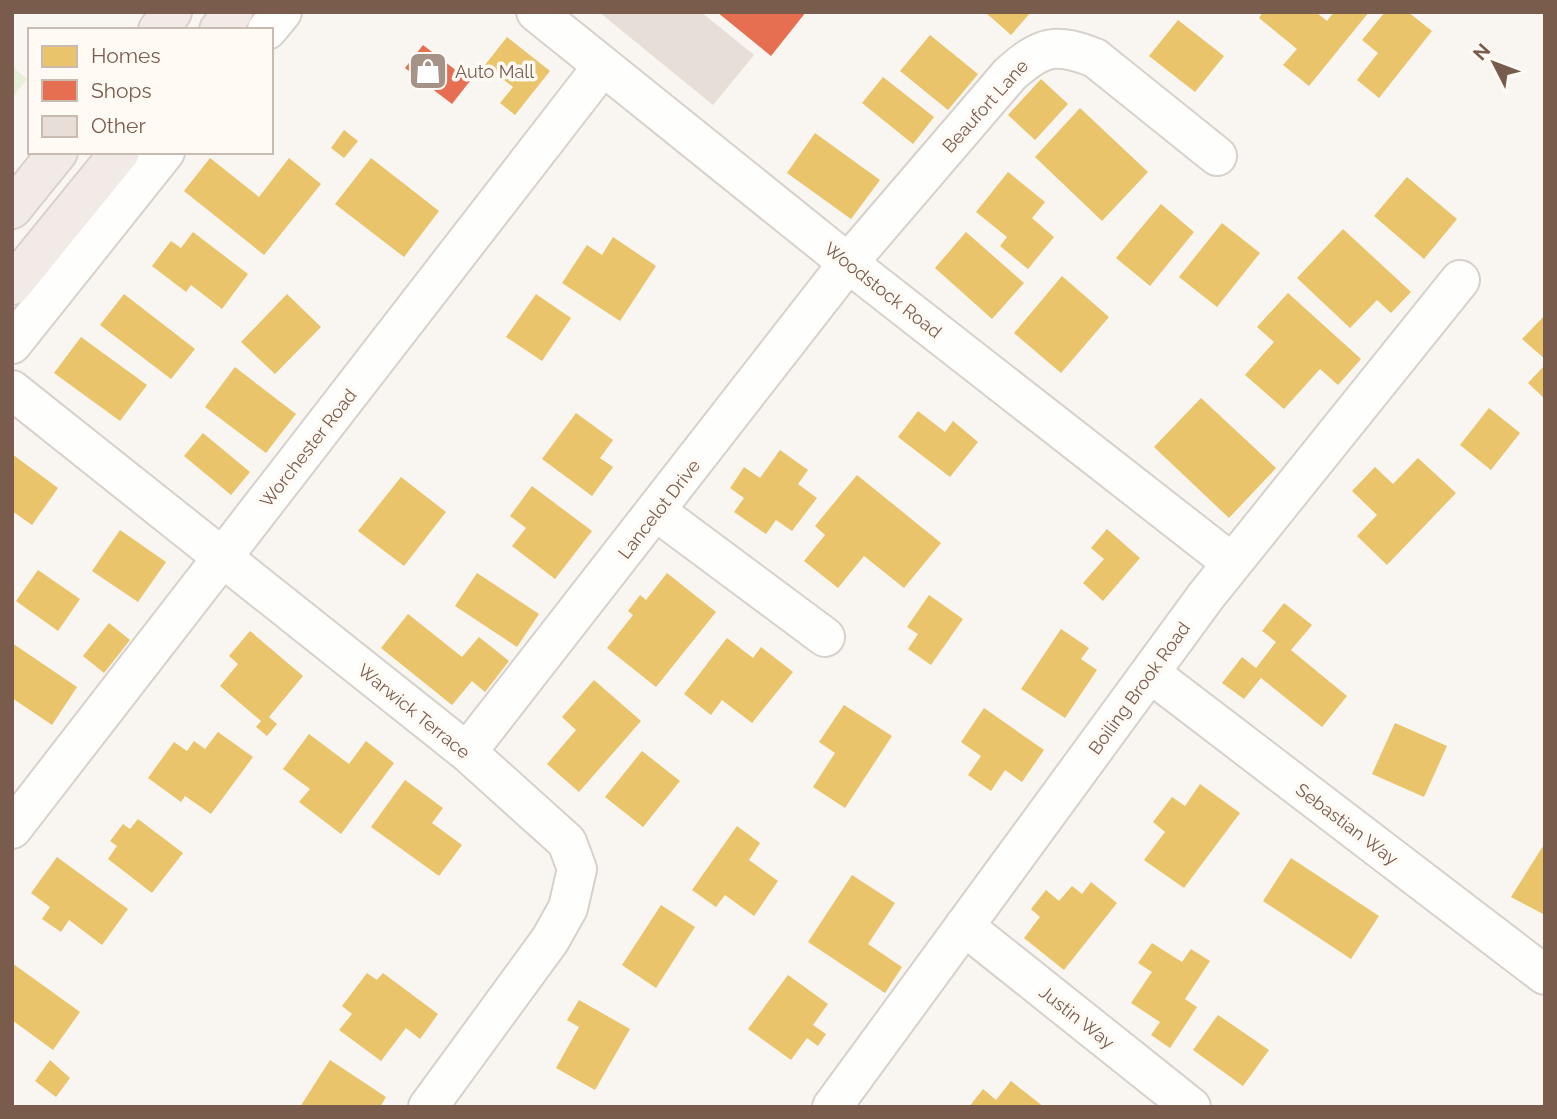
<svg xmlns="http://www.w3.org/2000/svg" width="1557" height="1119" font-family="Raleway,sans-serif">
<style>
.green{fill:#e7f0db}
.homes{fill:#e9c46a}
.shops{fill:#e76f51}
.building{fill:#e6ded7}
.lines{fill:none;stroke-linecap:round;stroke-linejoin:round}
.minor-casing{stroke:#d7d1cb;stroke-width:42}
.highway-casing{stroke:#dad1cc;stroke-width:42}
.minor{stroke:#fefefd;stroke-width:38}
.highway{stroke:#f2eae7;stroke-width:38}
.labels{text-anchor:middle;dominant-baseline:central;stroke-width:7;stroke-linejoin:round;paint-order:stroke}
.poi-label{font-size:18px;fill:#7a5c4d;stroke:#fffaf3;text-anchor:start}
.street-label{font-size:18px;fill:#7a5c4d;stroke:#fffaf3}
</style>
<rect width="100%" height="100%" fill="#f9f5f0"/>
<!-- green -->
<path class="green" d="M 12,66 L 27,79 L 12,98 Z"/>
<!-- homes -->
<path class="homes" d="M 985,12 L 1031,12 L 1011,35 Z
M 1263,12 L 1316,12 L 1327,21 L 1334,12 L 1369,12 L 1309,86 L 1283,65 L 1297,49 L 1259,18 Z
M 1385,12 L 1408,12 L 1432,31 L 1379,98 L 1357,80 L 1378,53 L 1362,40 Z
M 1178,20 L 1224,56 L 1195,92 L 1149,56 Z
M 930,35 L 978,74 L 948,110 L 900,71 Z
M 507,37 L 550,71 L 515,115 L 500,103 L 513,87 L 485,65 Z
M 883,77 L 934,117 L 913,144 L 862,103 Z
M 1041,79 L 1068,104 L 1035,140 L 1008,115 Z
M 1080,108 L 1148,172 L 1102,221 L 1035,157 Z
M 344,130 L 358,141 L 344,158 L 331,148 Z
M 815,133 L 880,180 L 851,219 L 787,173 Z
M 210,158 L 259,197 L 289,158 L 321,184 L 264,255 L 184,191 Z
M 371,158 L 439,211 L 404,257 L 335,204 Z
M 1008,172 L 1045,202 L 1032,218 L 1054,237 L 1028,269 L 1000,246 L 1007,237 L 976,212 Z
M 1407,177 L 1457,219 L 1424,259 L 1374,216 Z
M 1161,204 L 1194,232 L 1150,286 L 1116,258 Z
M 1222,223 L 1260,253 L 1217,307 L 1179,277 Z
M 1343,229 L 1411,292 L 1391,313 L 1377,300 L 1350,328 L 1297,278 Z
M 193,232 L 248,274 L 222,309 L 191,285 L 186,292 L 152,266 L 171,241 L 181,248 Z
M 966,232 L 1024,283 L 992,319 L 935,268 Z
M 613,237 L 656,266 L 620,321 L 562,283 L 587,245 L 602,255 Z
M 1062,276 L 1109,317 L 1061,373 L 1014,333 Z
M 1288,293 L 1361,359 L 1338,385 L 1320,369 L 1284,409 L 1245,375 L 1274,342 L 1257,327 Z
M 124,294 L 195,349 L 171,379 L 100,325 Z
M 287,294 L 321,327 L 275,374 L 241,342 Z
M 536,294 L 571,318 L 542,361 L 506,337 Z
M 1545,315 L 1545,359 L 1522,339 Z
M 81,337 L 147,385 L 120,421 L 54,373 Z
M 1545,365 L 1545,399 L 1528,383 Z
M 235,367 L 296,414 L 266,453 L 205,407 Z
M 1201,398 L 1276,468 L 1229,518 L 1154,447 Z
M 1489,408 L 1520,433 L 1491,470 L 1460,445 Z
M 918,411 L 945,432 L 953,421 L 978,442 L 950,477 L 898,437 Z
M 576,413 L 613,440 L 600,458 L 613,467 L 592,496 L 542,459 Z
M 203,433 L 250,472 L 231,495 L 184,456 Z
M 780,450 L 808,470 L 798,484 L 817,498 L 792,531 L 776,520 L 766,534 L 734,512 L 744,498 L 730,488 L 744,467 L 760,478 Z
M 12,454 L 58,488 L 32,525 L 12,511 Z
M 1418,458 L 1456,493 L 1387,565 L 1357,536 L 1377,515 L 1352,491 L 1375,467 L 1393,484 Z
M 857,475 L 941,543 L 904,588 L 864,556 L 838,588 L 804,561 L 825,535 L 815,526 Z
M 401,477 L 446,512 L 404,566 L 358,531 Z
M 532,486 L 592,531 L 555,579 L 512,546 L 526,528 L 510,516 Z
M 1107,529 L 1140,558 L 1103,601 L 1083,583 L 1104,559 L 1091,548 Z
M 120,530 L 166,562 L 138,602 L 92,571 Z
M 38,570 L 80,599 L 58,631 L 16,601 Z
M 477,573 L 539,614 L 517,647 L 455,606 Z
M 667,573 L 716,612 L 656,687 L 607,648 L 633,615 L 628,611 L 640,595 L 646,600 Z
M 929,595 L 963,619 L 931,665 L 908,649 L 918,634 L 907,627 Z
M 1284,603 L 1312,625 L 1291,650 L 1347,696 L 1322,727 L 1261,678 L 1244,699 L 1222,683 L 1242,657 L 1256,668 L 1276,642 L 1262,631 Z
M 408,614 L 462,657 L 479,637 L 509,661 L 485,692 L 472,681 L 452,705 L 381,648 Z
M 109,623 L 130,640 L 104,673 L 83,656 Z
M 1061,629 L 1089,648 L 1081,659 L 1097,670 L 1065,718 L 1021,689 Z
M 250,631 L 303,676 L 269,717 L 277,724 L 267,736 L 256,727 L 261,721 L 220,686 L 238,664 L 229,656 Z
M 727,638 L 753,658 L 761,647 L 793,672 L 752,723 L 722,700 L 711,715 L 684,694 Z
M 12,643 L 77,687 L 52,725 L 12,698 Z
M 594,680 L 641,721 L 579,792 L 547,764 L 576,730 L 562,717 Z
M 844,705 L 892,736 L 845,808 L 813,787 L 835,753 L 819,742 Z
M 984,708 L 1044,750 L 1022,782 L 1005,770 L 991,791 L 968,775 L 981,756 L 961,742 Z
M 1395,723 L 1447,746 L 1424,797 L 1372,774 Z
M 218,732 L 253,757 L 211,814 L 185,796 L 181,802 L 148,778 L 174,742 L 187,751 L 194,741 L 205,749 Z
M 309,734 L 349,764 L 366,741 L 394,763 L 341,834 L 299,802 L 310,789 L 283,769 Z
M 642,751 L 680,781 L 643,827 L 605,797 Z
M 405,780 L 443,808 L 432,823 L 462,845 L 439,876 L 371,827 Z
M 1200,784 L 1240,813 L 1184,888 L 1144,860 L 1165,832 L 1153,822 L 1172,797 L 1185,806 Z
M 138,819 L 183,853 L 152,893 L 108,859 L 117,846 L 110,841 L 123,824 L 130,829 Z
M 737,826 L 760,843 L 749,860 L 778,881 L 754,916 L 725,895 L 716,907 L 692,890 Z
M 1545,843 L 1545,915 L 1511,897 Z
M 57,857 L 128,909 L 102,945 L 69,920 L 61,932 L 42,919 L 50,907 L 31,893 Z
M 1291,858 L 1379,916 L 1351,959 L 1263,901 Z
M 852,875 L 895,903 L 868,944 L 902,967 L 885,993 L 808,942 Z
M 1091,882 L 1117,903 L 1064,970 L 1024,938 L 1040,917 L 1031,909 L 1046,890 L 1059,901 L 1072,886 L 1082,894 Z
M 661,905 L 695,927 L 656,988 L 622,965 Z
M 1152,943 L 1182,962 L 1191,949 L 1210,961 L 1185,999 L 1197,1007 L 1170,1048 L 1151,1035 L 1160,1022 L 1131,1003 L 1152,972 L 1138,963 Z
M 12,963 L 80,1012 L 53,1050 L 12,1020 Z
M 367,973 L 377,980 L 383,973 L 438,1014 L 420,1039 L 406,1028 L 381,1061 L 339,1030 L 352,1014 L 342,1006 Z
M 788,975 L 828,1004 L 813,1025 L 826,1034 L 818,1046 L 807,1038 L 791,1060 L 748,1029 Z
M 579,1000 L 630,1029 L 595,1090 L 556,1068 L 579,1027 L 567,1020 Z
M 1218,1015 L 1269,1050 L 1243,1086 L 1193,1050 Z
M 50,1060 L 70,1078 L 56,1097 L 35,1081 Z
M 330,1060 L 386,1097 L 380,1107 L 300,1107 Z
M 1011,1081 L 1044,1107 L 969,1107 L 983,1089 L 996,1100 Z"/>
<!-- shops -->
<path class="shops" d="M 717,12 L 806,12 L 771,56 Z
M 423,45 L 470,81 L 452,104 L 405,68 Z"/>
<!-- building -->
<path class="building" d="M 599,12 L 701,12 L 754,55 L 713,105 Z"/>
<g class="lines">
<!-- minor casing -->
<g class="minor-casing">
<path id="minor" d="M 536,12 L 848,263 L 1232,563
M 267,30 L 282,12
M 12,344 L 165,152
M 12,390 L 467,752 L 567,842 L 577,869 L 568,908 L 550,940 L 428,1107
M 657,512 L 825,637
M 1150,673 L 1545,975
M 467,752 L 848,263 L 1010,74 C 1042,46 1055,42 1095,58 L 1217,156
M 12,829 L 602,67
M 964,926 L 1191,1107
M 832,1107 L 1206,596 L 1460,280"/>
</g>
<!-- highway casing -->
<g class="highway-casing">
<path id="highway" d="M 158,30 L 172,12
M 219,30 L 233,12
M 12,209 L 58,152
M 12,285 L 120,152"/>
</g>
<!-- minor -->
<use href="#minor" class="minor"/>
<!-- highway -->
<use href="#highway" class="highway"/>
</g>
<!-- icons -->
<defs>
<g id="shop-square" transform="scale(2.0125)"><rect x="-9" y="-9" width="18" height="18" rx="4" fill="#a69286" stroke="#fffaf3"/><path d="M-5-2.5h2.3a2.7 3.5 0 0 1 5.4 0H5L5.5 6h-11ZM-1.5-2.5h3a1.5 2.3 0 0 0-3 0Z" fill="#fff"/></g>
</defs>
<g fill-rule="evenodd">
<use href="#shop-square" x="428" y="71"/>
</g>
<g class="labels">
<!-- poi labels -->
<g class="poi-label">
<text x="455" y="71">Auto Mall</text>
</g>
<!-- street labels -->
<g class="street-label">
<text transform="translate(985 106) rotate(-48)">Beaufort Lane</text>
<text transform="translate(883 290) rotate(38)">Woodstock Road</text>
<text transform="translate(308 448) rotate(-52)">Worchester Road</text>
<text transform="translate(659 509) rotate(-52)">Lancelot Drive</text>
<text transform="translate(1139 688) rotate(-54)">Boiling Brook Road</text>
<text transform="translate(414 711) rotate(39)">Warwick Terrace</text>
<text transform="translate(1347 824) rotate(37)">Sebastian Way</text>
<text transform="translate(1077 1017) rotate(38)">Justin Way</text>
</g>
</g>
<!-- border -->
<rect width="1557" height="1119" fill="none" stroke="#7a5c4d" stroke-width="28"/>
<!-- legend -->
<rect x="28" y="28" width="245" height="126" fill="#fffaf3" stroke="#cabbb1" stroke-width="2"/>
<rect x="42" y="46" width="35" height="21" fill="#e9c46a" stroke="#cabbb1" stroke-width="2"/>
<text x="91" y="63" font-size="21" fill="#7a5c4d">Homes</text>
<rect x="42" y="80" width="35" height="21" fill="#e76f51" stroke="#cabbb1" stroke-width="2"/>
<text x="91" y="98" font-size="21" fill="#7a5c4d">Shops</text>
<rect x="42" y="116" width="35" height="21" fill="#e6ded7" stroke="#cabbb1" stroke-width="2"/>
<text x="91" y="133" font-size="21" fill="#7a5c4d">Other</text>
<!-- north arrow -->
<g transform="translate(1494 63) rotate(312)" stroke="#fffaf3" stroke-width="5" paint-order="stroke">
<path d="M0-5L12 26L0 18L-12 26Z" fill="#7a5c4d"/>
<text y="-10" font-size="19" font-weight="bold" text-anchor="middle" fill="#7a5c4d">N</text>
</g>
</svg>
